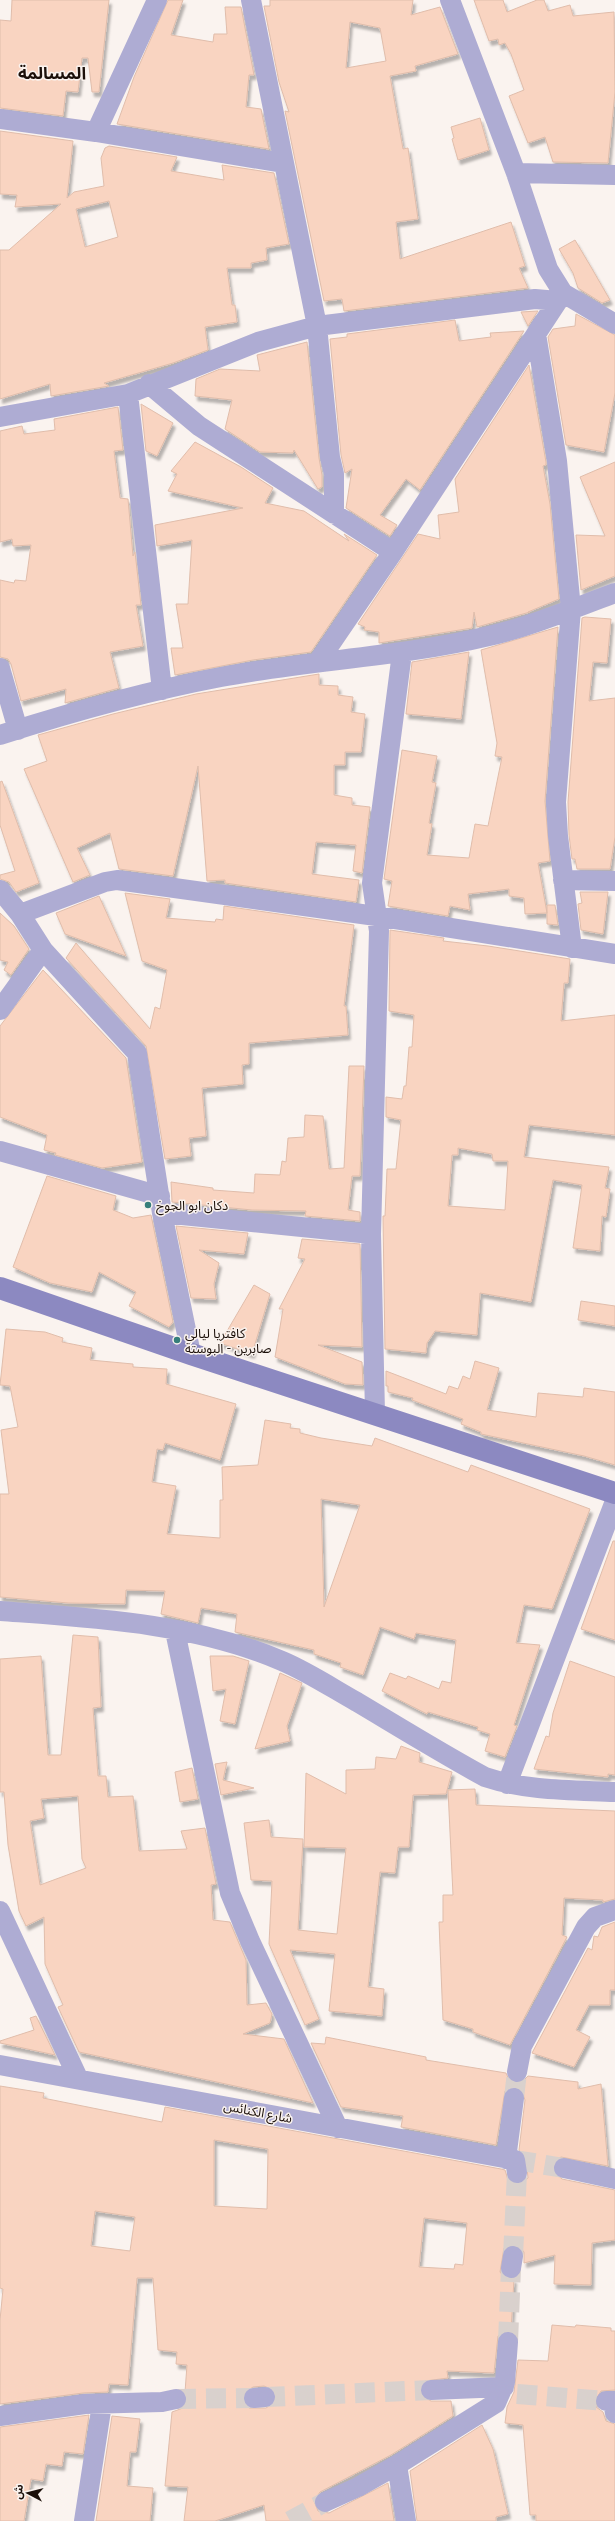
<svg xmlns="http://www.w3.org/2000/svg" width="615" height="2521" font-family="'Fira Sans Condensed','Noto Sans Arabic',sans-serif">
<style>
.building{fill:#f9d4c1;stroke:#e0bdab;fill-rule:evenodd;filter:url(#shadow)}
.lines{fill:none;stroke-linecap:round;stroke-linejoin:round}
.street-tunnel{stroke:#d9d1cd;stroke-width:20;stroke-dasharray:20 10;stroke-linecap:butt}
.street{stroke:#aeacd3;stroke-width:20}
.secondary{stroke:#8c89c1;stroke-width:22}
.poi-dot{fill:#367e7a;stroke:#faf3ef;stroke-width:1.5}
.labels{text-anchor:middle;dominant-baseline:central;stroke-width:3;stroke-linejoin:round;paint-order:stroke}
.poi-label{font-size:13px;fill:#1c100a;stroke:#faf3ef;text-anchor:start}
.street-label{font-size:13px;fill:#1c100a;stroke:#faf3ef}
.district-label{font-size:17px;font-weight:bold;fill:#1c100a;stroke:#faf3ef}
</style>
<defs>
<filter id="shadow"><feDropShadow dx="2.5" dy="4.5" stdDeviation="1" flood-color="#0004"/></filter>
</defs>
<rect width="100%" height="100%" fill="#faf3ef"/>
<!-- building -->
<path class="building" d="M 12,0 L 109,0 L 99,92 L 92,92 L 88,58 L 82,58 L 78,92 L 66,91 L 63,116 L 0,108 L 0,20 L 11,21 Z
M 168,0 L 183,0 L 171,35 L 213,42 L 214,34 L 227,34 L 225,7 L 241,7 L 254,75 L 249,75 L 246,107 L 261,109 L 269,149 L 117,124 L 134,77 Z
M 270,0 L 413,0 L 411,15 L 440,7 L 458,54 L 415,66 L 416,71 L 390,76 L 403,149 L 408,148 L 418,219 L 396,222 L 400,259 L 511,222 L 525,266 L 519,268 L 528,288 L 344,311 L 342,299 L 324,301 L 285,111 L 289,112 L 279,82 L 264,6 L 270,6 ZM 350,22 L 380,28 L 386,61 L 346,68 Z
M 474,0 L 503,0 L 507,12 L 537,0 L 544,0 L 548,11 L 570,5 L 573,16 L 614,12 L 615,92 L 608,163 L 553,162 L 545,137 L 528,143 L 509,96 L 524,90 L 511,54 L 505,43 L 499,45 L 498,39 L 489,41 Z
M 480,118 L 489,150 L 458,160 L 452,139 L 454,138 L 451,127 Z
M 0,131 L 73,141 L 67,198 L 74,192 L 104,186 L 101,158 L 105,148 L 109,146 L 177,157 L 171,171 L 224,180 L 222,165 L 274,173 L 289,244 L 266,248 L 267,260 L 251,263 L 251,268 L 227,268 L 232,305 L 235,305 L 237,322 L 205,327 L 208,350 L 173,363 L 104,383 L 109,386 L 51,396 L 50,384 L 0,399 L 0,250 L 9,250 L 61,204 L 15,207 L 17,195 L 0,194 ZM 109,201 L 118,237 L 85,247 L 76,209 Z
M 575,240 L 591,267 L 610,300 L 602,303 L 578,288 L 573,273 L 559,249 Z
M 538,311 L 528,326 L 521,312 Z
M 576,314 L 615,335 L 615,393 L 604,452 L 566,445 L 548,337 L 553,329 L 575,326 Z
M 455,320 L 459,341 L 491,337 L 490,333 L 524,331 L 420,490 L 406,479 L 380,515 L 397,525 L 390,536 L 346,508 L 352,469 L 345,473 L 341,455 L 330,339 L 347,337 L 347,334 Z
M 307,342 L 319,458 L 322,475 L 322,487 L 318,489 L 294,450 L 293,453 L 260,452 L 225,429 L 232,400 L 195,396 L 196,379 L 220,369 L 260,371 L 257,355 Z
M 529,365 L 546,462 L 546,465 L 543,466 L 550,504 L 559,599 L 528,612 L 530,612 L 477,627 L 474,612 L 472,628 L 379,643 L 379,632 L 364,630 L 365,627 L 358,624 L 418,534 L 440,539 L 438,515 L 459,512 L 455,479 Z
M 141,404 L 173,423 L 157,456 L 146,451 Z
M 118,407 L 123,450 L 114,451 L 120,498 L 128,499 L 133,556 L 135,552 L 141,605 L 136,605 L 143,646 L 110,652 L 119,688 L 65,703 L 66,689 L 21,701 L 11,664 L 8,659 L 0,657 L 0,580 L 14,583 L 15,580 L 26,581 L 31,545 L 13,546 L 12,539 L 0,542 L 0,431 L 22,426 L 24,434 L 55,430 L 54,419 Z
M 195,442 L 241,467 L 273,488 L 265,503 L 304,511 L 349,541 L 344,534 L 377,555 L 311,652 L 253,660 L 175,675 L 171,648 L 183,648 L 176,604 L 188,604 L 192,540 L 157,546 L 155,525 L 243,508 L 168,491 L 177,474 L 171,471 Z
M 615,462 L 615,576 L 581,590 L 576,535 L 605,536 L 580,477 Z
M 585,617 L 611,619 L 607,663 L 593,662 L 589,701 L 615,698 L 615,837 L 610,869 L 577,869 L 575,859 L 572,859 L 569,835 L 568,802 L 582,618 Z
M 558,627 L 545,801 L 550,861 L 538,863 L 547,913 L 525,914 L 524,898 L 509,896 L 509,889 L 468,894 L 470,910 L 450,906 L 448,916 L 388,906 L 392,881 L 384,879 L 402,750 L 437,756 L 432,782 L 436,783 L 429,823 L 432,824 L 427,855 L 469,858 L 475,824 L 488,826 L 502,757 L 495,756 L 497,743 L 481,650 Z
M 469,652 L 461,719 L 406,714 L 412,662 Z
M 319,674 L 319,685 L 338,686 L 338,695 L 353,697 L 351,712 L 365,714 L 361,752 L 345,752 L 345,765 L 334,765 L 334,795 L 352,798 L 352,805 L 370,807 L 362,873 L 353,871 L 356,845 L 316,842 L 312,874 L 359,880 L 356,902 L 225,883 L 225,880 L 207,881 L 198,766 L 173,876 L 119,869 L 110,833 L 77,848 L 90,875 L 73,882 L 24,769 L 47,761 L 38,735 L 113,714 L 196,694 Z
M 2,781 L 39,883 L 16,892 L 9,882 L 0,879 L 0,875 L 15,871 L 0,825 L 0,782 Z
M 580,892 L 608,892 L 603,934 L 581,930 L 578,904 L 582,903 Z
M 125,893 L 170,899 L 166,918 L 215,922 L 216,919 L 223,920 L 224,906 L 354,925 L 344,1006 L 346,1006 L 348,1035 L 249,1043 L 249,1064 L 242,1065 L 243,1084 L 202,1088 L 206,1136 L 189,1138 L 191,1156 L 165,1159 L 146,1046 L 66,958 L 76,943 L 150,1029 L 155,1007 L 160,1009 L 167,970 L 142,961 Z
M 99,896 L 126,956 L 65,934 L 56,913 Z
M 547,905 L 555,905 L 558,925 L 547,924 Z
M 0,913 L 14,926 L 29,949 L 11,975 L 4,970 L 8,962 L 0,960 Z
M 390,930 L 444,938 L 443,941 L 488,946 L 570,959 L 568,983 L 564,983 L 561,1021 L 615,1015 L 615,1135 L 529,1125 L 524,1157 L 609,1167 L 605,1188 L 610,1189 L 606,1217 L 602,1216 L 600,1251 L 573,1248 L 582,1185 L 553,1180 L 531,1302 L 480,1293 L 477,1335 L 435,1331 L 427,1343 L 426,1353 L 385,1349 L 383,1216 L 385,1216 L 387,1169 L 396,1169 L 401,1120 L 386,1117 L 386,1097 L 402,1099 L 404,1086 L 406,1086 L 409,1047 L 412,1047 L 414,1015 L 389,1011 ZM 458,1148 L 492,1154 L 493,1161 L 508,1161 L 505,1210 L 448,1206 L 452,1155 L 458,1155 Z
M 43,970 L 126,1058 L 142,1162 L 102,1168 L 55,1155 L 56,1153 L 44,1150 L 47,1135 L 0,1117 L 0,1026 Z
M 349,1066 L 364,1066 L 360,1176 L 352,1176 L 348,1210 L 360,1212 L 360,1221 L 305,1216 L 306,1211 L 252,1210 L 172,1202 L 171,1182 L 213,1188 L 213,1190 L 254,1193 L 255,1174 L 280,1175 L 282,1161 L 286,1162 L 288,1138 L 304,1137 L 305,1115 L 323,1116 L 329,1169 L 344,1168 Z
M 47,1176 L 116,1196 L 113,1210 L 133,1218 L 151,1215 L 173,1322 L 169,1327 L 129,1306 L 136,1292 L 99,1272 L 92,1292 L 50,1283 L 13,1267 Z
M 176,1226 L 248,1233 L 244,1254 L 199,1250 L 219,1263 L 214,1284 L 216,1299 L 191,1298 Z
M 302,1239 L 360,1244 L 362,1347 L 318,1345 L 362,1362 L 363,1385 L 345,1384 L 275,1357 L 283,1309 L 279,1309 L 305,1259 L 298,1258 Z
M 254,1285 L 270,1294 L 252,1354 L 220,1343 Z
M 581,1301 L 615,1306 L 615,1326 L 578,1320 Z
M 6,1329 L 45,1332 L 63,1338 L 62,1342 L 92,1348 L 90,1360 L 133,1364 L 133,1367 L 167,1369 L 166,1384 L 236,1404 L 220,1460 L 165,1443 L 163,1450 L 157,1449 L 152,1482 L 176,1486 L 167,1534 L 220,1538 L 220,1500 L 223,1500 L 222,1467 L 258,1465 L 265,1420 L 291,1424 L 290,1428 L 300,1429 L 300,1433 L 321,1438 L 372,1446 L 375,1438 L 468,1472 L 471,1465 L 590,1509 L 552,1609 L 524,1605 L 516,1643 L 540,1645 L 514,1725 L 517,1726 L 505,1757 L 485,1751 L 490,1734 L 477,1730 L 478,1727 L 428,1712 L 427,1714 L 382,1691 L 390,1673 L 406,1679 L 408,1676 L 439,1689 L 442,1681 L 451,1683 L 456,1640 L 416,1633 L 414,1639 L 380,1627 L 363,1675 L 340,1667 L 341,1663 L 314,1654 L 314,1650 L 235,1632 L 237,1614 L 201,1608 L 198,1623 L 161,1614 L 165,1591 L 126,1590 L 125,1604 L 68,1603 L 0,1597 L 0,1494 L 9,1494 L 1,1430 L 18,1427 L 10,1386 L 0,1385 ZM 321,1499 L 360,1505 L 324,1607 Z
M 475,1361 L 499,1368 L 487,1410 L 536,1417 L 538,1393 L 583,1397 L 584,1388 L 615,1392 L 615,1465 L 584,1456 L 481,1434 L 481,1432 L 461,1424 L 463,1419 L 412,1400 L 413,1398 L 388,1392 L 388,1386 L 386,1386 L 386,1371 L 446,1394 L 449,1386 L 458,1389 L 463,1376 L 470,1379 Z
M 613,1541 L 615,1541 L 615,1640 L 581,1629 Z
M 73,1635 L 98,1637 L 101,1707 L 93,1708 L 98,1776 L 106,1776 L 108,1797 L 133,1796 L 139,1851 L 187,1849 L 181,1831 L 205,1828 L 216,1884 L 211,1885 L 213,1920 L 230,1922 L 246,1960 L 247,2005 L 266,2003 L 272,2014 L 270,2023 L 243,2034 L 284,2039 L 313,2103 L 79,2052 L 58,2007 L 63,2005 L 45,1964 L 44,1917 L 26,1926 L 19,1911 L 8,1845 L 4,1792 L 0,1792 L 0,1659 L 41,1656 L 48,1755 L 61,1755 ZM 78,1796 L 82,1859 L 86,1868 L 40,1885 L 30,1821 L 44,1818 L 41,1799 Z
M 210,1656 L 233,1656 L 249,1661 L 235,1724 L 220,1721 L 226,1689 L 213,1691 Z
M 570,1661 L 615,1677 L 615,1775 L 608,1774 L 608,1777 L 534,1769 L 546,1736 L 549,1737 L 553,1713 Z
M 280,1673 L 302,1683 L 287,1726 L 290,1741 L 255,1749 Z
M 401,1746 L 420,1753 L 419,1762 L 452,1772 L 446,1794 L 413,1795 L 409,1847 L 398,1847 L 395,1873 L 380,1872 L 368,1987 L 384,1989 L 382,2016 L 329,2011 L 335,1954 L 290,1950 L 319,2019 L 305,2025 L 269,1944 L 272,1881 L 251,1880 L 244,1823 L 269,1820 L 271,1837 L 303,1839 L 298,1930 L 337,1934 L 346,1848 L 304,1847 L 306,1773 L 346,1794 L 346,1770 L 375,1769 L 376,1757 L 396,1759 Z
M 227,1762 L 223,1780 L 254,1788 L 221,1795 L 215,1764 Z
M 192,1768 L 198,1799 L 180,1802 L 175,1772 Z
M 475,1789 L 476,1805 L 615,1811 L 615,1899 L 603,1902 L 603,1900 L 564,1898 L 562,1935 L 567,1937 L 510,2045 L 473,2032 L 473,2029 L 443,2020 L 439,1922 L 443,1922 L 443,1895 L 453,1895 L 448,1790 Z
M 615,1922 L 615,1990 L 610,1990 L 610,2005 L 589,2005 L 576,2030 L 590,2037 L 574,2067 L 532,2053 L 588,1948 L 592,1950 L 594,1936 L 598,1937 L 602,1927 Z
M 36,2016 L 55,2055 L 0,2043 L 0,2041 L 34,2030 L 30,2018 Z
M 326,2037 L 426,2057 L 426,2060 L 506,2073 L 509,2080 L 515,2083 L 521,2083 L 528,2076 L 578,2082 L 578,2089 L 601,2084 L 608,2166 L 561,2157 L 555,2161 L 553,2171 L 562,2179 L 615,2190 L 615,2240 L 592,2243 L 591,2285 L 554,2284 L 555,2255 L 524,2263 L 524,2252 L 520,2247 L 514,2245 L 504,2248 L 500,2272 L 504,2277 L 514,2279 L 511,2331 L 503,2332 L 498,2336 L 494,2373 L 447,2371 L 448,2378 L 425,2381 L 420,2390 L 422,2396 L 431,2401 L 451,2401 L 453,2416 L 391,2455 L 320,2492 L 314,2501 L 318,2511 L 329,2513 L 388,2483 L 394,2521 L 266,2521 L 264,2505 L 215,2521 L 184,2521 L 188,2487 L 165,2486 L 172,2412 L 183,2408 L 187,2403 L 185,2392 L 187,2365 L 176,2364 L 177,2352 L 158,2350 L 153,2278 L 137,2278 L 128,2385 L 109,2384 L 108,2392 L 83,2393 L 0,2404 L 0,2320 L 3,2289 L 0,2288 L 0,2086 L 44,2093 L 43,2098 L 162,2122 L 165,2107 L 501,2169 L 505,2170 L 508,2180 L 513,2184 L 519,2184 L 528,2178 L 526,2158 L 519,2150 L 525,2100 L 521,2089 L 510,2087 L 505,2091 L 496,2145 L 401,2127 L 403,2116 L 341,2107 L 311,2043 L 325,2044 ZM 214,2140 L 268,2149 L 267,2209 L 214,2206 ZM 95,2211 L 135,2217 L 130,2251 L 91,2246 ZM 424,2218 L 467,2223 L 463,2265 L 455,2264 L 454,2269 L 419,2267 ZM 264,2386 L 275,2391 L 275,2402 L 266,2408 L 249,2408 L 243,2399 L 244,2393 L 253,2387 Z
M 552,2325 L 575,2327 L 576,2325 L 611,2328 L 611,2331 L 615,2331 L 615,2390 L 601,2391 L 595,2401 L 596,2407 L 603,2412 L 606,2421 L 615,2424 L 615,2521 L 536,2521 L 536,2515 L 530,2515 L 523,2425 L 505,2423 L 507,2407 L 514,2392 L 518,2360 L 548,2361 Z
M 89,2415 L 83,2454 L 64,2452 L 62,2466 L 46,2464 L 43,2481 L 31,2479 L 24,2521 L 0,2521 L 0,2427 Z
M 112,2416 L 140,2419 L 136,2452 L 130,2452 L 127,2486 L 153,2488 L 150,2521 L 96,2521 Z
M 482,2425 L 493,2449 L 508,2514 L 496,2517 L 496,2521 L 417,2521 L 410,2471 Z"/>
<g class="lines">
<!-- street-tunnel -->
<path class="street-tunnel" d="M 514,2098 L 517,2072
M 515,2160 L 564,2168
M 513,2256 L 517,2173
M 508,2342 L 511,2268
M 517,2394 L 606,2401
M 265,2397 L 431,2390
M 176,2399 L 254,2398
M 290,2521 L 325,2502"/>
<!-- street -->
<path class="street" d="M 251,0 L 317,326 L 330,457 L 334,474 L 334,514
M 450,0 L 516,173 L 548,269 L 563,293 L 615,324
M 0,119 L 96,132 L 283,163
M 96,132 L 157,0
M 516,173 L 615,175
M 536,334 L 557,461 L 571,609 L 556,802 L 558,836 L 572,948
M 149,384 L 199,426 L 393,552
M 128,394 L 162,690
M 0,417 L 128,394 L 258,342 L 317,326 L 535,299 L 558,301
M 318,662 L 393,552 L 563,293
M 0,668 L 18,730
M 0,735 C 72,712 147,691 221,677 C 310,660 401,657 489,636 C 532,626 574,608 615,593
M 563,880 L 615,881
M 0,890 L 20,914 L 43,950 L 137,1053 L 162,1213 L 191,1354
M 20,914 L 105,882 L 117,880 L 376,916 L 615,954
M 0,1010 L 43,950
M 0,1151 L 160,1196
M 162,1213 L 371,1234
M 375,1413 L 371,1234 L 379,931 L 372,883 L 402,653
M 0,1611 C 94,1618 194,1623 282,1661 C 308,1672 332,1688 357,1702 C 399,1727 441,1753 485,1777 C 527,1791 571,1790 615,1792
M 175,1631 L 230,1893 L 250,1941 L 338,2128
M 507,1784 L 615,1501
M 0,1911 L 78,2078
M 0,2065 L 515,2160 L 517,2173
M 517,2072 L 522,2046 L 586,1927 L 595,1917 L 615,1910
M 506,2159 L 514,2098
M 564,2168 L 615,2179
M 511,2268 L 513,2256
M 431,2390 L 504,2387
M 254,2398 L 265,2397
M 606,2401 L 613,2401 L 615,2413
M 0,2416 L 85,2404 L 162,2402 L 176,2399
M 397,2465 L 406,2521
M 325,2502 L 358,2487 L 397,2465 L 496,2403 L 505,2382 L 508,2342
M 84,2521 L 102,2404"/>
<!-- secondary -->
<path class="secondary" d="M 0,1288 L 191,1354 L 615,1493"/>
</g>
<!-- markers -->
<g class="poi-dot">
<circle cx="148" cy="1205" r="4"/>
<circle cx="177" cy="1340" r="4"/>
</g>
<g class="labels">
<!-- poi labels -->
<g class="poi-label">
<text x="156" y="1205">دكان ابو الجوخ</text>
<text x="185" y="1333">كافتريا ليالي<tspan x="185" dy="15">صابرين - البوستة</tspan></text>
</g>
<!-- street labels -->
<g class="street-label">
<text transform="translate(258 2112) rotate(11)">شارع الكنائس</text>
</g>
<!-- district labels -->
<g class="district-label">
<text x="52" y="73">المسالمة</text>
</g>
</g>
<!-- north arrow -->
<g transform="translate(28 2493) rotate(277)" stroke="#faf3ef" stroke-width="3" paint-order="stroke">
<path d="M0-3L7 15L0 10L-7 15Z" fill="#1c100a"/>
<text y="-6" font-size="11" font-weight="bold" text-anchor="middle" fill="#1c100a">ش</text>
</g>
</svg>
